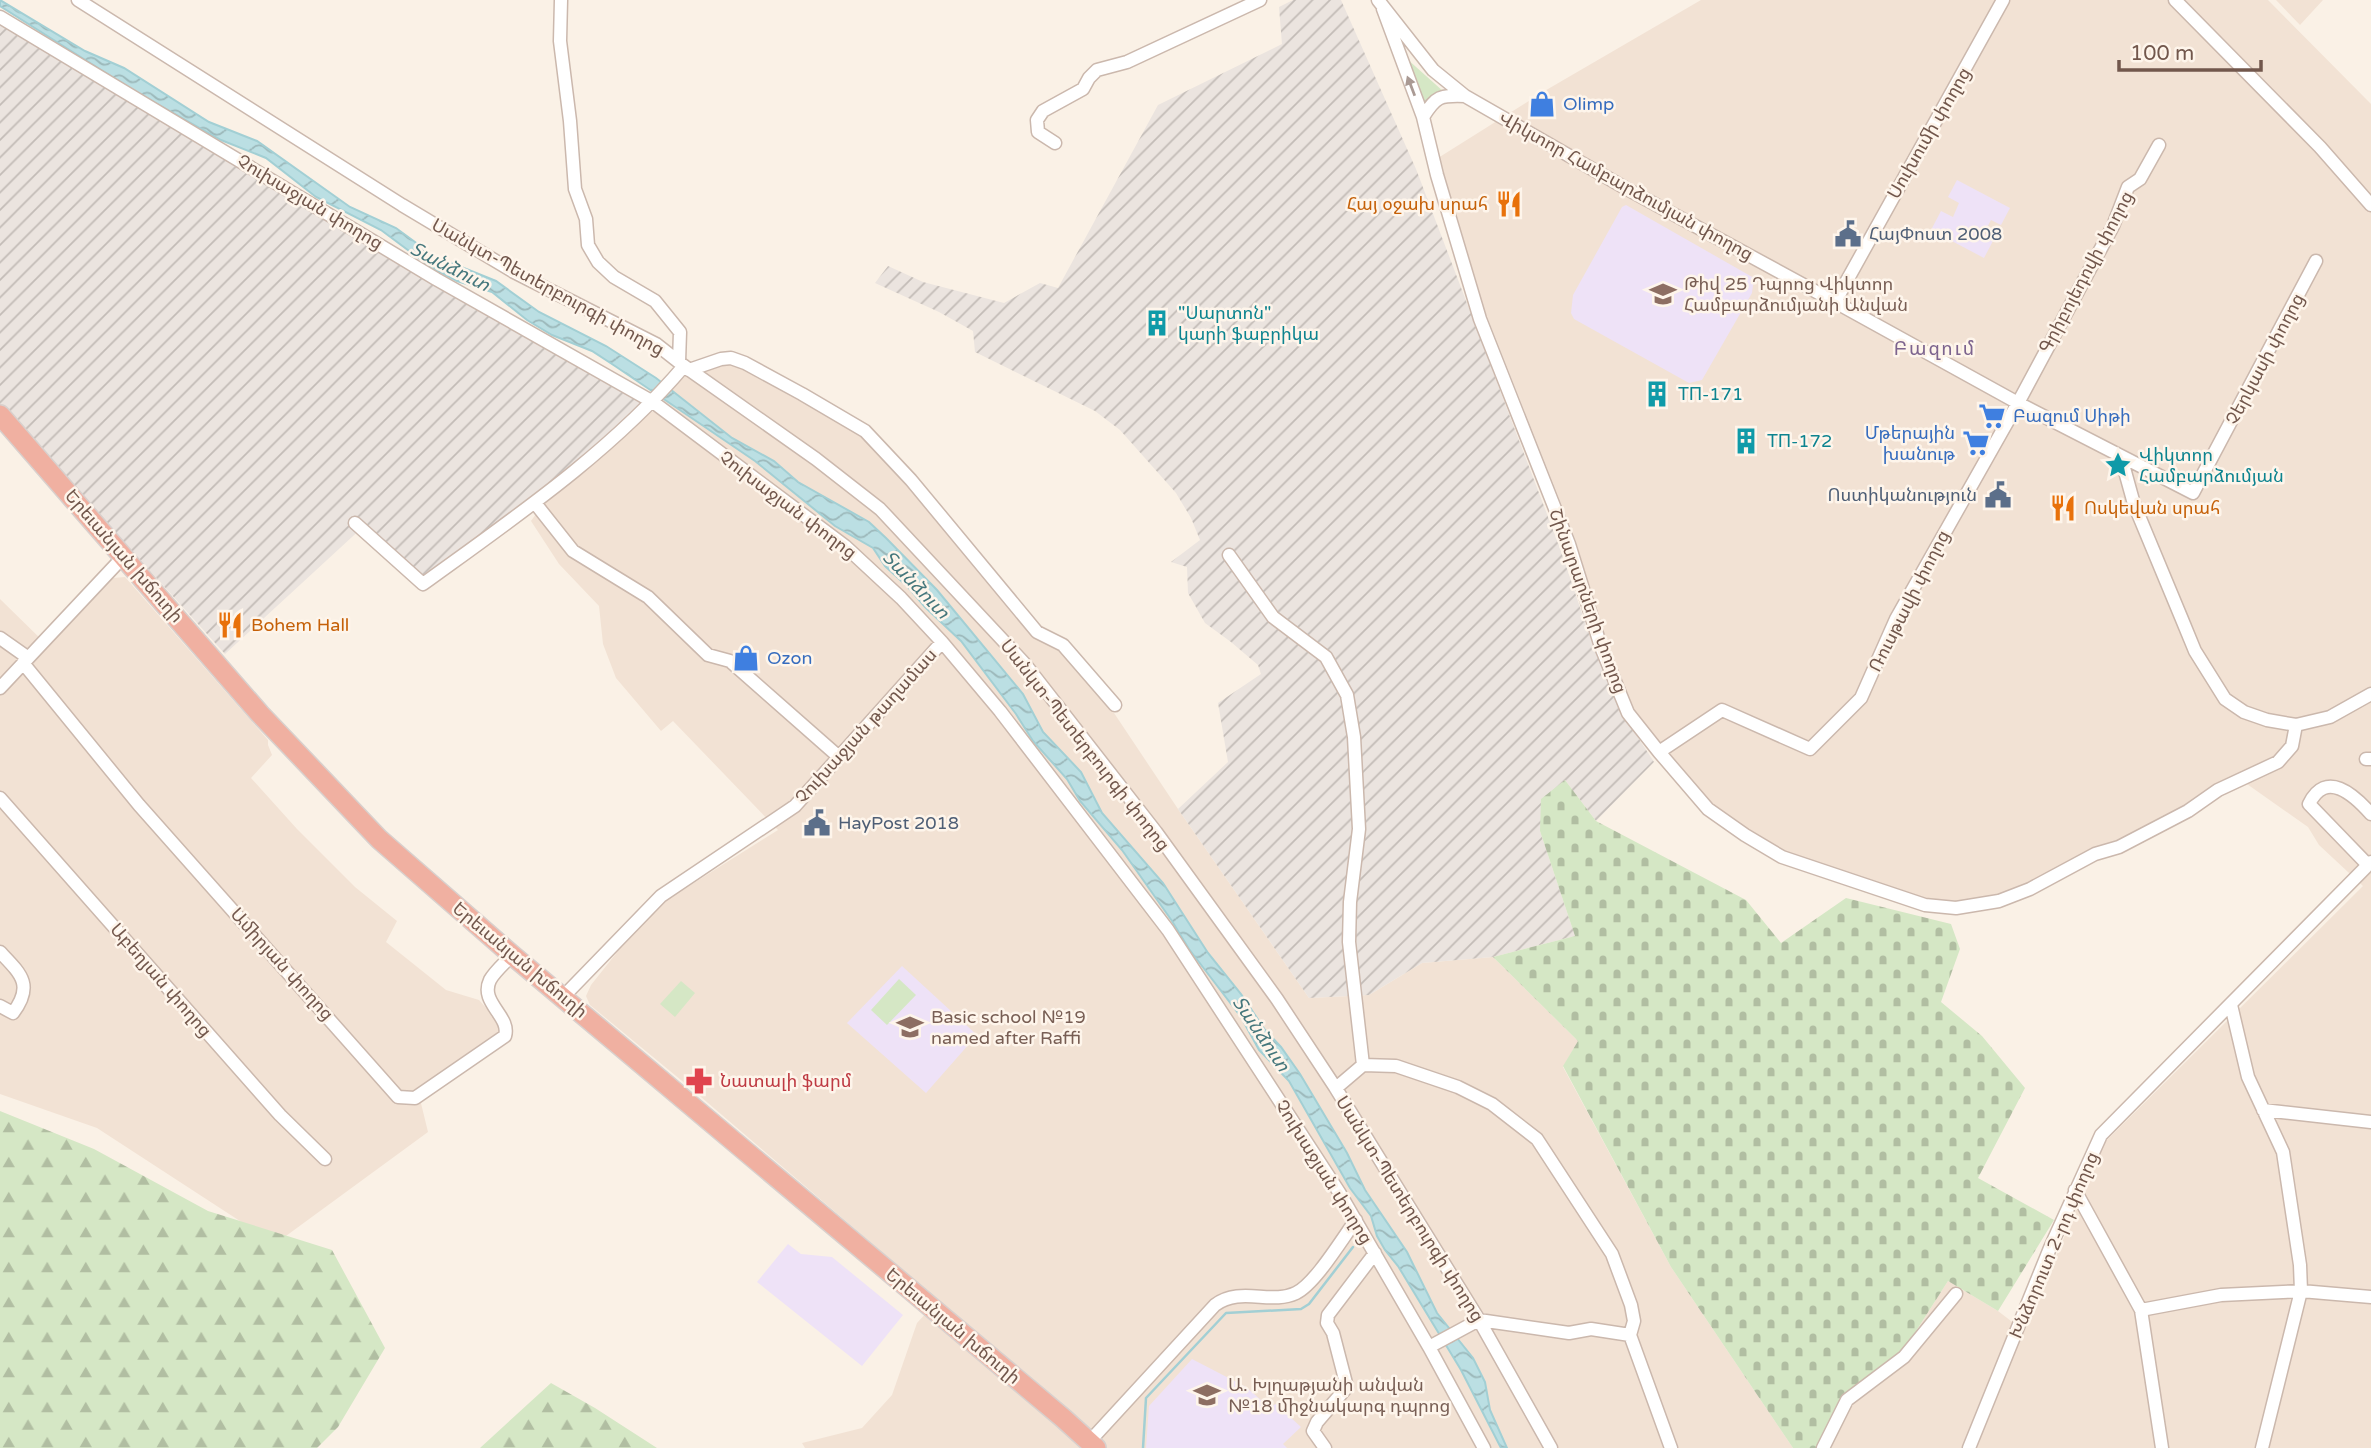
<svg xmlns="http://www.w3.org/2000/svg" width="2371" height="1448" font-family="'Varela Round','Noto Sans Armenian',sans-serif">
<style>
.residential{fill:#f2e2d4}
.industrial{fill:url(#industrial-furrows)}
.education{fill:#eee2f7}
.grass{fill:#d5e7c5}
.forest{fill:url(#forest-firs)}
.cemetery{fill:url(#cemetery-stones)}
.water{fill:url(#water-waves);stroke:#a2cfd4;stroke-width:2}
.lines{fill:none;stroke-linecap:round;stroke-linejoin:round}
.stream{stroke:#a2cfd4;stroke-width:2.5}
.minor-casing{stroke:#cbb8ad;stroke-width:15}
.highway-casing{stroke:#d8d0cd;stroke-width:22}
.minor{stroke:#fff;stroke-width:12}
.highway{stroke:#f0b0a1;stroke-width:19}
.oneway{fill:#aa9a94}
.labels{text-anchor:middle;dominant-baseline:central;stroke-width:5;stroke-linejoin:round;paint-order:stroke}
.shop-label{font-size:18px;fill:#366cbe;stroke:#fef5eb;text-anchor:start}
.street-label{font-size:18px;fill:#72574c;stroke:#fef5eb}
.food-label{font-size:18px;fill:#c56008;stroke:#fef5eb;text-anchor:start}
.service-label{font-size:18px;fill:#4e5e75;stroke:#fef5eb;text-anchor:start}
.education-label{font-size:18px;fill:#785e54;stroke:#fef5eb;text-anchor:start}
.culture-label{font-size:18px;fill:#0d838f;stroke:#fef5eb;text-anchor:start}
.health-label{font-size:18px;fill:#be3a42;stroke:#fef5eb;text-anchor:start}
.water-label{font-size:19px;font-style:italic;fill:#45777c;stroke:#fef5eb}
.neighbourhood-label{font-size:19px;letter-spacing:2px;fill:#7d648e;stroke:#fef5eb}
</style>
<defs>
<pattern id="industrial-furrows" width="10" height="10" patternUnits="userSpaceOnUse" patternTransform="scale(1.75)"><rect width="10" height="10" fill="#ebe4df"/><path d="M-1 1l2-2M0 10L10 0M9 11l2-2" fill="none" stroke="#c3bcb7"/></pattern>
<pattern id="forest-firs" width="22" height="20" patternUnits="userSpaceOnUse" patternTransform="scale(1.75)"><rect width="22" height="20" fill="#d5e7c5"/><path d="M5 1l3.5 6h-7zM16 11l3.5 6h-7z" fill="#b1bea2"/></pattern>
<pattern id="cemetery-stones" width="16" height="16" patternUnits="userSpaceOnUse" patternTransform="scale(1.75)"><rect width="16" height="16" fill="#d5e7c5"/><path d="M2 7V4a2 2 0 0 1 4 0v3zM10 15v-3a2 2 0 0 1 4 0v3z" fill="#b1bea2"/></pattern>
<pattern id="water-waves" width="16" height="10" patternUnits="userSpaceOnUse" patternTransform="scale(1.75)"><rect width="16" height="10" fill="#bbdfe3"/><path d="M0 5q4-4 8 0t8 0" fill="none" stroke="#9cb8ba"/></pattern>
</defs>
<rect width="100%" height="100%" fill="#faf1e6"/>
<!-- residential -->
<path class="residential" d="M 1701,0 L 2268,0 L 2371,104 L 2371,1448 L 1819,1448 L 1842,1398 L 1902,1353 L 1948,1281 L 1998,1311 L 2024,1331 L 2105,1142 L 2363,886 L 2319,845 L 2308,827 L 2237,777 L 2119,844 L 2029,884 L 1996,897 L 1956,903 L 1926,900 L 1785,852 L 1748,830 L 1715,807 L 1634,711 L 1606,644 L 1576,541 L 1466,263 L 1438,158 L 1548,89 Z
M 2276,0 L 2323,0 L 2300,25 Z
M 728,364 L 744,368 L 861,435 L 887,461 L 941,527 L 1033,634 L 1061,648 L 1110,707 L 1178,809 L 1309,998 L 1369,995 L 1422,963 L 1493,957 L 1578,1041 L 1563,1067 L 1671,1267 L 1793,1448 L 805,1448 L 802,1443 L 862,1428 L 892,1395 L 917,1323 L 938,1300 L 687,1085 L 590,1005 L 586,996 L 591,985 L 622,946 L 662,903 L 778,830 L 673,721 L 661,731 L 616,678 L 603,644 L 599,606 L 559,564 L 531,521 L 548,497 L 646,414 L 655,411 L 681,378 L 709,365 Z
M 125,577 L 268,740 L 268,745 L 272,755 L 251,778 L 297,829 L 355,887 L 397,921 L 386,942 L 446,990 L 479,1000 L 497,1020 L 503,1032 L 418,1091 L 428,1132 L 275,1244 L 97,1128 L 0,1094 L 0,599 L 48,646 L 113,578 Z"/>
<!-- industrial -->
<path class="industrial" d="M 1293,0 L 1341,0 L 1416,169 L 1561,551 L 1592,643 L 1620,710 L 1654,762 L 1596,821 L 1565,780 L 1540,831 L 1575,936 L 1493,957 L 1422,963 L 1369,995 L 1309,998 L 1178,809 L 1228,762 L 1218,703 L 1261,674 L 1258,665 L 1231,642 L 1205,623 L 1188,593 L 1187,567 L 1171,562 L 1200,540 L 1191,518 L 1176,493 L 1120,430 L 1095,411 L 975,352 L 973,331 L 939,312 L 875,283 L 888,266 L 923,282 L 1004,303 L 1040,283 L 1058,288 L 1158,105 L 1282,44 L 1279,7 Z
M 0,23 L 644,402 L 532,500 L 422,577 L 365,525 L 225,654 L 0,404 Z"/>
<!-- education -->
<path class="education" d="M 1957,180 L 2010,208 L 2001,225 L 1991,220 L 1984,233 L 1994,239 L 1984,258 L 1931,230 L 1941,211 L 1953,217 L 1959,203 L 1948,197 Z
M 1626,205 L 1754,278 L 1752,293 L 1702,380 L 1689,383 L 1574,319 L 1571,313 L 1573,295 L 1622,207 Z
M 902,966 L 977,1035 L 926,1093 L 847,1023 Z
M 788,1244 L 801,1254 L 832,1257 L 903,1315 L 862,1366 L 757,1282 Z
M 1192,1359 L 1246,1387 L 1269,1407 L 1276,1404 L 1301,1427 L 1283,1444 L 1287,1448 L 1146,1448 L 1149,1406 Z"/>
<!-- grass -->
<path class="grass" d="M 1406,58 L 1444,92 L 1423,108 Z
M 899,979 L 916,995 L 887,1025 L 871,1010 Z
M 681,981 L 695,993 L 675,1017 L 660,1004 Z"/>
<!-- forest -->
<path class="forest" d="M 0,1111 L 94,1149 L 208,1211 L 332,1250 L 385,1348 L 338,1427 L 317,1448 L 0,1448 Z
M 551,1383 L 595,1408 L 657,1448 L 480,1448 Z"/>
<!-- cemetery -->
<path class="cemetery" d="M 1565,780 L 1596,821 L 1746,900 L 1781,943 L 1846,898 L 1951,924 L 1960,949 L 1941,1002 L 1982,1036 L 2025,1088 L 1978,1178 L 2054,1220 L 1998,1311 L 1948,1281 L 1902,1353 L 1842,1398 L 1819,1448 L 1793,1448 L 1671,1267 L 1563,1066 L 1578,1041 L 1493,957 L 1575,936 L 1540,831 L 1541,799 Z"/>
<!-- water -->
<path class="water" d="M 0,0 L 85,51 L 124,68 L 209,122 L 257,141 L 350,207 L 396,228 L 434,256 L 496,281 L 539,312 L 606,346 L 656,378 L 732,438 L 774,461 L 798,482 L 869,522 L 886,538 L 937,590 L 1023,694 L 1043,732 L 1081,772 L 1102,813 L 1163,883 L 1208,953 L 1241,994 L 1265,1030 L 1281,1047 L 1300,1074 L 1347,1153 L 1365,1190 L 1407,1252 L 1437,1313 L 1473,1358 L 1485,1382 L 1490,1410 L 1507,1448 L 1501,1448 L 1461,1370 L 1398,1266 L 1385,1250 L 1377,1236 L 1371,1216 L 1350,1188 L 1289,1081 L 1259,1050 L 1241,1017 L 1189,949 L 1172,921 L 1122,850 L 1080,801 L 1067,779 L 1033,741 L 1016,714 L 961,641 L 925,607 L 908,587 L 885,566 L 873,548 L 835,526 L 755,461 L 615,366 L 592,351 L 552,335 L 527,320 L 492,292 L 457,281 L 432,268 L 381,230 L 316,197 L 266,158 L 221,140 L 136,92 L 0,6 Z"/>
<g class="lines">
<!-- stream -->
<path class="stream" d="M 1143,1448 L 1146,1398 L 1226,1313 L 1301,1309 L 1309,1304 L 1353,1247"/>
<!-- minor casing -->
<g class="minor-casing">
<path id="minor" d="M 78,0 L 402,205 L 514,272 L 656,344 L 684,366 L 816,459 L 880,509 L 1025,664 L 1156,832 L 1277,999 L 1335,1087 L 1479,1320 L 1551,1448
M 561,0 L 560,41 L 570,121 L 575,189 L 586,219 L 588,245 L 598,262 L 614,277 L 655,301 L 680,332 L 679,362
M 1378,0 L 1433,70 L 1465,96 L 1627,189 L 1835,302 L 2018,403 L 2193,493 L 2316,261
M 2175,0 L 2320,147 L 2371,205
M 1383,9 L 1423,117 L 1437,175 L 1480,319 L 1569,544 L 1601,647 L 1628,713 L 1659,752 L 1708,809 L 1745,835 L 1782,857 L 1925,905 L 1956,908 L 1999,901 L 2030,889 L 2095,854 L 2119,847 L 2188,811 L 2218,790 L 2278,762 L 2292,746 L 2296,725
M 0,17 L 436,279 L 653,402 L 845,546 L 901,598 L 942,642 L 1000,711 L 1168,930 L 1339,1192 L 1429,1347 L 1484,1448
M 1423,117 C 1436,96 1440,95 1465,96
M 1055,143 L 1038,132 L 1037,120 L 1043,111 L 1083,89 L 1089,78 L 1097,70 L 1127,62 L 1260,0
M 1835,302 L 2003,0
M 689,370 L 721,359 L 731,358 L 745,363 L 802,394 L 865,431 L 911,480 L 1037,632 L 1063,645 L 1115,705
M 2121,457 L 2134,504 L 2181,617 L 2195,651 L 2225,699 L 2244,712 L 2267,720 L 2296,725 L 2330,717 L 2371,694
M 535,503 L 573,551 L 648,597 L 708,655 L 730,661 L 839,757
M 355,523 L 423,584 C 514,518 611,452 684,366
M 1229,555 L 1273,617 L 1326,657 L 1347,695 L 1354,737 L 1359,829 L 1350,902 L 1349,942 L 1363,1065
M 0,638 L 27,657
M 23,663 L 139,805 L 398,1097 L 415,1098 L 505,1036 C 511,1016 479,1003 490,980 C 495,971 505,963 512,955
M 0,688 L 124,556
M 1659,752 L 1722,710 L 1810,749 L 1861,698 L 1896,619 L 2018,403 L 2113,226 L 2128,187 L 2140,179 L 2159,145
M 2366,759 L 2371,759
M 0,798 L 280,1115 L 325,1159
M 2368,865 L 2309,804 C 2326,769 2354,795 2371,814
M 0,952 C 21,974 34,985 13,1013 L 0,1006
M 563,997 L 661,896 L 795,806 L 942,642
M 2231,1005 L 2248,1077 L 2283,1152 L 2300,1265 L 2301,1291 L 2262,1448
M 1336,1088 L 1363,1065 L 1396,1066 L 1458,1087 L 1492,1104 L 1537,1139 L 1612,1254 L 1631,1305 L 1634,1321 L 1630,1335
M 2263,1110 L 2371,1122
M 2075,1190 L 2141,1310 L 2162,1448
M 2141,1310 L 2221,1295 L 2301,1291 L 2371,1297
M 1429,1347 L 1479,1320 L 1569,1333 L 1591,1329 L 1630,1335 L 1671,1448
M 1089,1442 L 1215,1305 C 1240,1286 1271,1305 1296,1293 C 1315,1284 1342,1239 1356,1220
M 1325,1448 L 1313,1431 L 1317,1422 L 1347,1387 L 1333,1333 L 1327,1323 L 1328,1315 L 1375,1253
M 1823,1448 L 1847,1400 L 1904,1357 L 1956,1294
M 1969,1448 L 2050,1248 L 2101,1135 L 2371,862"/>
</g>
<!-- highway casing -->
<g class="highway-casing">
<path id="highway" d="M 0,415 L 260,714 L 379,839 L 512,955 L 1063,1418 L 1096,1448"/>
</g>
<!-- minor -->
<use href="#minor" class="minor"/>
<!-- highway -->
<use href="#highway" class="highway"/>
</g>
<!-- one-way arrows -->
<defs><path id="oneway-solid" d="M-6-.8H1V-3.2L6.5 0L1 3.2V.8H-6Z" transform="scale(1.75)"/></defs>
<use class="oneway" href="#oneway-solid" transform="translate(1411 86) rotate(-111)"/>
<!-- icons -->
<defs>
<g id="shop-bare" transform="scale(2.1)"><path d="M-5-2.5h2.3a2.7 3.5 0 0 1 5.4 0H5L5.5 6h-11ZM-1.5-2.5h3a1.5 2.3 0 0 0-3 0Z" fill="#3f7fe0" stroke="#fef5eb" stroke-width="2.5" paint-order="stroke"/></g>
<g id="restaurant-bare" transform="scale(2.1)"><path d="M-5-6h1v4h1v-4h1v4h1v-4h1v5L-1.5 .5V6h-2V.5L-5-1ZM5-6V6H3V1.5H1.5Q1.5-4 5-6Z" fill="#e8710a" stroke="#fef5eb" stroke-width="2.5" paint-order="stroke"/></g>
<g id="civic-bare" transform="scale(2.1)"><path d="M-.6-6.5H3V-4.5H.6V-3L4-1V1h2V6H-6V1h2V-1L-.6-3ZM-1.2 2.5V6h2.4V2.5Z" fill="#5c6f8a" stroke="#fef5eb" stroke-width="2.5" paint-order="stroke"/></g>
<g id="school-bare" transform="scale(2.1)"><path d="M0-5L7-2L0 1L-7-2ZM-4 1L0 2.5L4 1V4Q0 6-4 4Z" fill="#8d6e63" stroke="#fef5eb" stroke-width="2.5" paint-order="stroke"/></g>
<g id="building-bare" transform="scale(2.1)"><path d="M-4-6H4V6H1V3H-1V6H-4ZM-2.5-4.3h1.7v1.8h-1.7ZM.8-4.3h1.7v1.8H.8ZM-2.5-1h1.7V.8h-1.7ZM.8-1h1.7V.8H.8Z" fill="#0f9aa8" stroke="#fef5eb" stroke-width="2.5" paint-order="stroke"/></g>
<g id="supermarket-bare" transform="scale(2.1)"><path d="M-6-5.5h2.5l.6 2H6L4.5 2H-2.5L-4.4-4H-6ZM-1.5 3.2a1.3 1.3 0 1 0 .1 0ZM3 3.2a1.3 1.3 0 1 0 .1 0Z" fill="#3f7fe0" stroke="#fef5eb" stroke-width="2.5" paint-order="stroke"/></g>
<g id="sight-bare" transform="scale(2.1)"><path d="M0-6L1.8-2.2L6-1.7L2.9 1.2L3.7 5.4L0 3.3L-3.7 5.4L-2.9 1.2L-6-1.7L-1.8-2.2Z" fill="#0f9aa8" stroke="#fef5eb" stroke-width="2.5" paint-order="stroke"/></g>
<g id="pharmacy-bare" transform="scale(2.1)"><path d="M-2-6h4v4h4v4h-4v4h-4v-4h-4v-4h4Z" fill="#e0444e" stroke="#fef5eb" stroke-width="2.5" paint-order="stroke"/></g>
</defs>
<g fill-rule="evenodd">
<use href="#shop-bare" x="1542" y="104"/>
<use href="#restaurant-bare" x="1509" y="204"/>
<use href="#civic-bare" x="1848" y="234"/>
<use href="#school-bare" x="1663" y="294"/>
<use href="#building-bare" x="1157" y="323"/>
<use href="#building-bare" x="1657" y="394"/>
<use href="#supermarket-bare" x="1992" y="416"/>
<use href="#building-bare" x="1746" y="441"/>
<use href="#supermarket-bare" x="1976" y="443"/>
<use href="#sight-bare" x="2118" y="465"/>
<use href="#civic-bare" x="1998" y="495"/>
<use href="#restaurant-bare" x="2063" y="508"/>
<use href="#restaurant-bare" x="230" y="625"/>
<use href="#shop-bare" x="746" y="658"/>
<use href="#civic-bare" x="817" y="823"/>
<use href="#school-bare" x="910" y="1027"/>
<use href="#pharmacy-bare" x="699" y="1081"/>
<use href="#school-bare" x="1207" y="1395"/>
</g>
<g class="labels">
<!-- shop labels -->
<g class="shop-label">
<text x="1563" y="104">Olimp</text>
<text x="2013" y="416">Բազում Սիթի</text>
<text x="1955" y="433" text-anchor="end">Մթերային<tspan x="1955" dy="21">խանութ</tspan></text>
<text x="767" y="658">Ozon</text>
</g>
<!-- street labels -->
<g class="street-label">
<text transform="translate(1929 133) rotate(-60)">Սուխումի փողոց</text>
<text transform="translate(1626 186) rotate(29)">Վիկտոր Համբարձումյան փողոց</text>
<text transform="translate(310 202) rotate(31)">Չուխաջյան փողոց</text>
<text transform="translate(2086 272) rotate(-62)">Գրիբոյեդովի փողոց</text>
<text transform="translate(548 287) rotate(29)">Սանկտ-Պետերբուրգի փողոց</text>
<text transform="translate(2265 359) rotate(-62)">Չերկասի փողոց</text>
<text transform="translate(788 505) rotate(37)">Չուխաջյան փողոց</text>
<text transform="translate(124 556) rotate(49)">Երեւանյան խճուղի</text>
<text transform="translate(1588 601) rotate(70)">Շինարարների փողոց</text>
<text transform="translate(1909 601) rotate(-63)">Ռուսթավի փողոց</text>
<text transform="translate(866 726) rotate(-48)">Չուխաջյան թաղամաս</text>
<text transform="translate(1085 745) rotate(52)">Սանկտ-Պետերբուրգի փողոց</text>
<text transform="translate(520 960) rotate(40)">Երեւանյան խճուղի</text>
<text transform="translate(282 964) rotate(48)">Ամիրյան փողոց</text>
<text transform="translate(161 980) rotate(49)">Աբեղյան փողոց</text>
<text transform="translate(1324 1172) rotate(58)">Չուխաջյան փողոց</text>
<text transform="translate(1410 1209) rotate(58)">Սանկտ-Պետերբուրգի փողոց</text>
<text transform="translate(2054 1245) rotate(-67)">Խնձորուտ 2-րդ փողոց</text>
<text transform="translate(953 1326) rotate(40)">Երեւանյան խճուղի</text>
</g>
<!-- food labels -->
<g class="food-label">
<text x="1488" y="204" text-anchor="end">Հայ օջախ սրահ</text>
<text x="2084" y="508">Ոսկեվան սրահ</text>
<text x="251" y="625">Bohem Hall</text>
</g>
<!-- service labels -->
<g class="service-label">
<text x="1869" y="234">ՀայՓոստ 2008</text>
<text x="1977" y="495" text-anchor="end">Ոստիկանություն</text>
<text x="838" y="823">HayPost 2018</text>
</g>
<!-- education labels -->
<g class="education-label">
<text x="1684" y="284">Թիվ 25 Դպրոց Վիկտոր<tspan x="1684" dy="21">Համբարձումյանի Անվան</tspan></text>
<text x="931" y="1017">Basic school №19<tspan x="931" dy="21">named after Raffi</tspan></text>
<text x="1228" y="1385">Ա. Խլղաթյանի անվան<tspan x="1228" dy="21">№18 միջնակարգ դպրոց</tspan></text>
</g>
<!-- culture labels -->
<g class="culture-label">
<text x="1178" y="313">"Սարտոն"<tspan x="1178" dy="21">կարի ֆաբրիկա</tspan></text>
<text x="1678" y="394">ТП-171</text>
<text x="1767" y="441">ТП-172</text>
<text x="2139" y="455">Վիկտոր<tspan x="2139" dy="21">Համբարձումյան</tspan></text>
</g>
<!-- health labels -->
<g class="health-label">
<text x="720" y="1081">Նատալի ֆարմ</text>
</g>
<!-- water labels -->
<g class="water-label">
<text transform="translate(450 267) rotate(27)">Տանձուտ</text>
<text transform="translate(916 585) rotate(46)">Տանձուտ</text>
<text transform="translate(1261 1034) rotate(56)">Տանձուտ</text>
</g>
<!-- neighbourhood labels -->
<g class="neighbourhood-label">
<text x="1935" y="349">Բազում</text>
</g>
</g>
<!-- scale -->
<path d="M2119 60v10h142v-10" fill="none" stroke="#72574c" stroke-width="3.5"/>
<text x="2130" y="60" font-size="21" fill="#72574c" stroke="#fef5eb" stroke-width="5" paint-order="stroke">100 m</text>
</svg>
